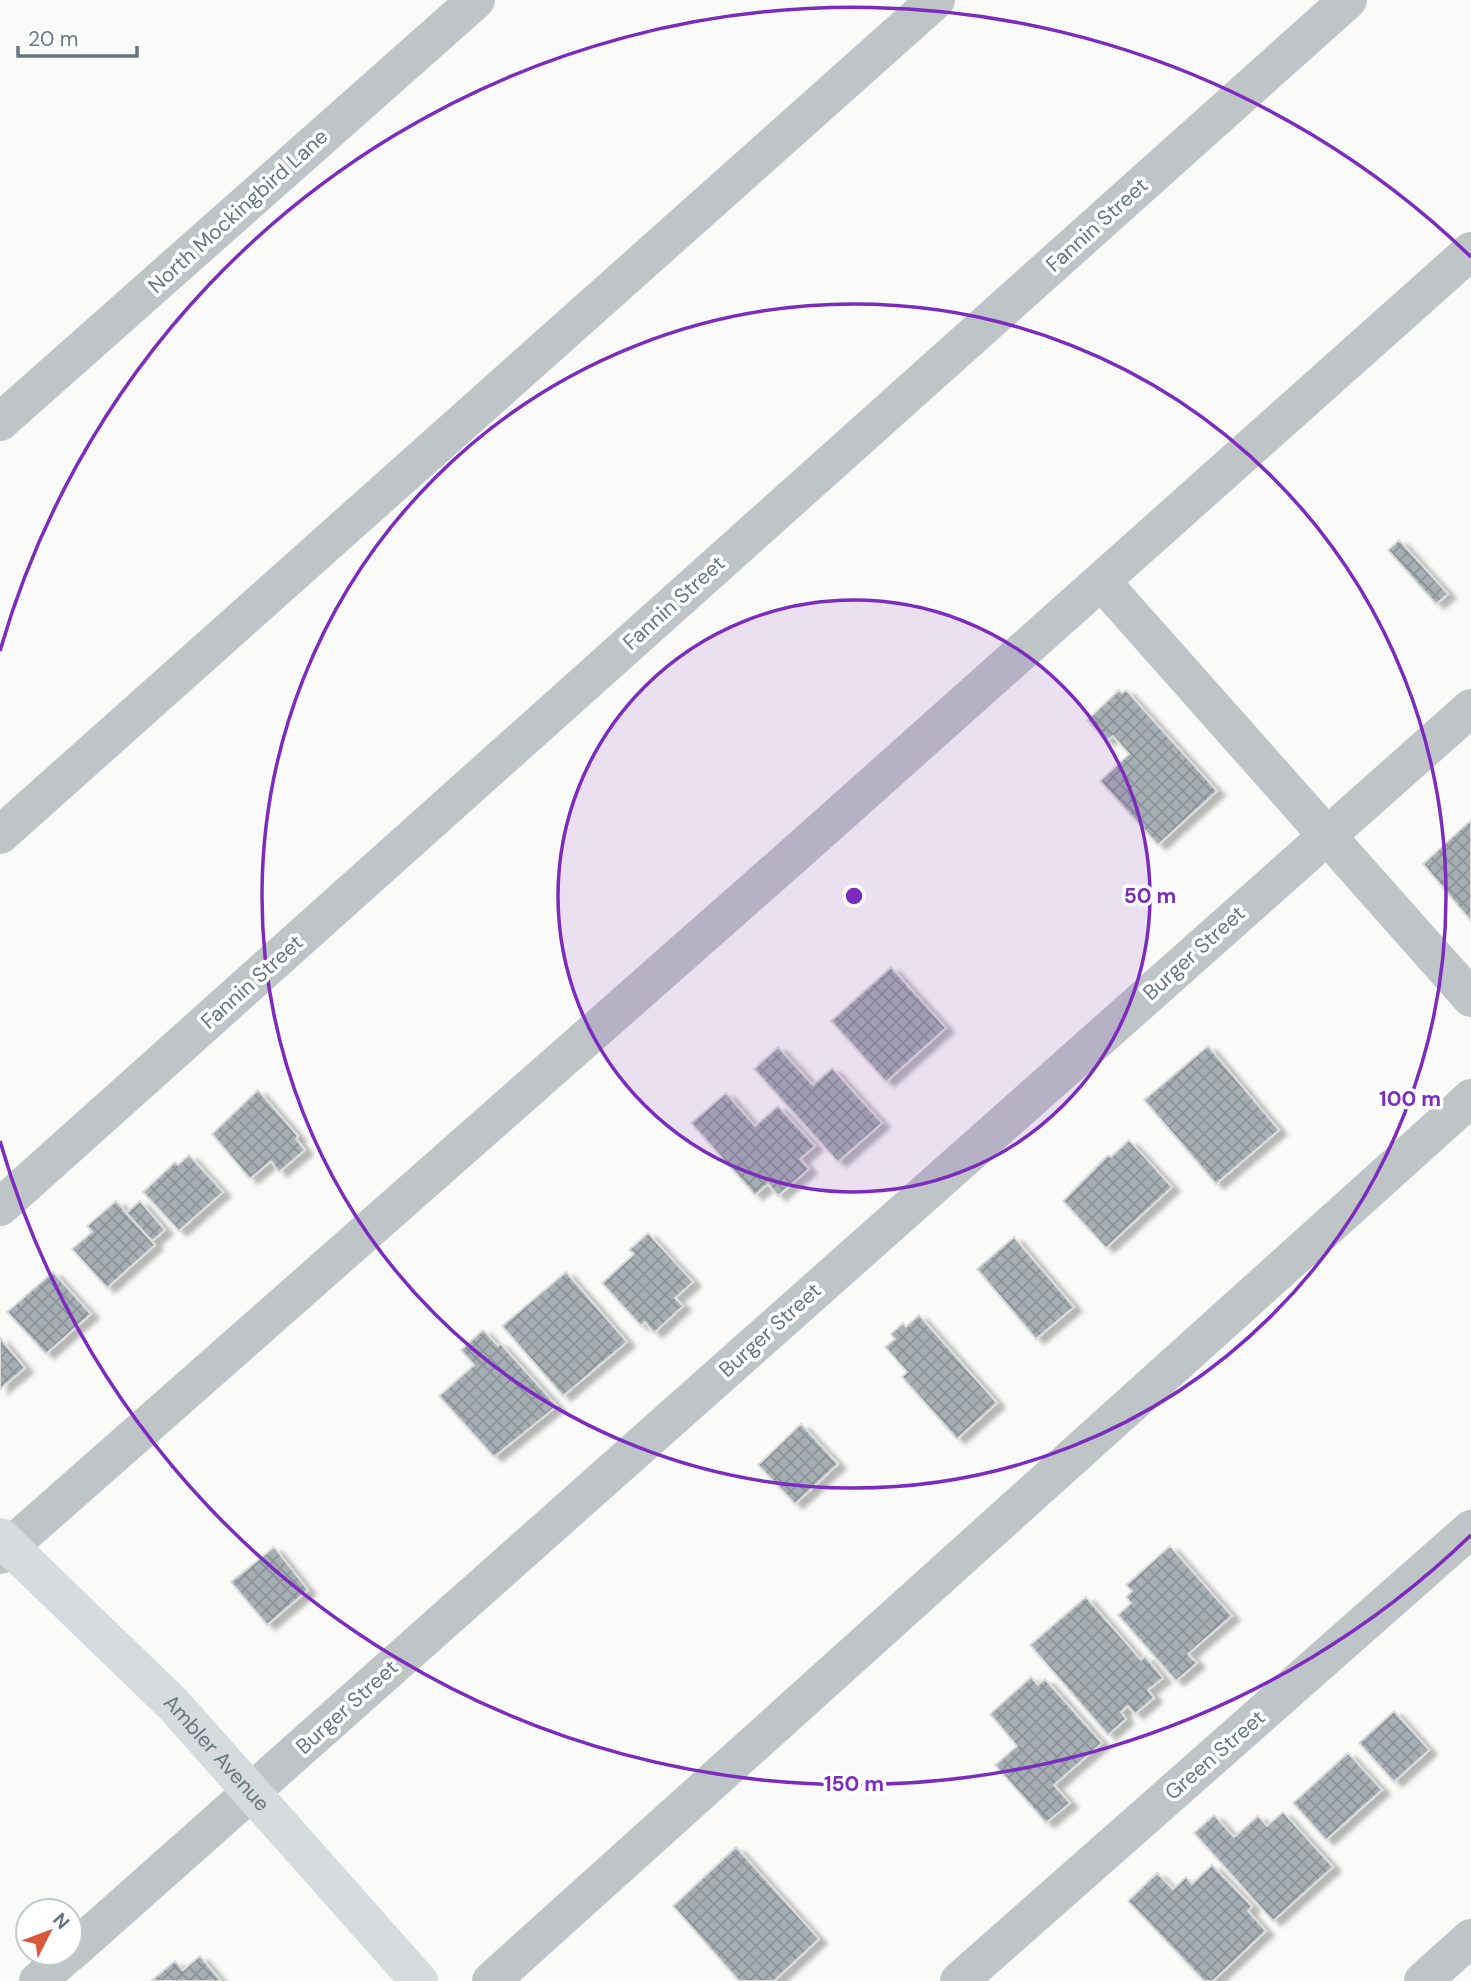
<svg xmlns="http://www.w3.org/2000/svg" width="1471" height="1981" font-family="'DM Sans',sans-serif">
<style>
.building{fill:url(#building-cross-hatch);stroke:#dcdcda;stroke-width:2;filter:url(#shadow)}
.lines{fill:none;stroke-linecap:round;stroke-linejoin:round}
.minor{stroke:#bfc4c7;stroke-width:38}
.major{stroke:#d6dcde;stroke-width:38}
.ring{fill:none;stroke:#7b2cbf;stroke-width:3.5}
.labels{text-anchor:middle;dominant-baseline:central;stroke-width:7;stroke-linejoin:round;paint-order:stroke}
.street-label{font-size:21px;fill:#667780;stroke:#fff}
.centre{fill:#7b2cbf;stroke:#fff;stroke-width:3.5}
.ring-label{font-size:21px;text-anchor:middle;font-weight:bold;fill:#7b2cbf;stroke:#fff;stroke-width:7;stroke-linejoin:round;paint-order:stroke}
</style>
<defs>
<pattern id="building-cross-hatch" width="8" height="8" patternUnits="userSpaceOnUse" patternTransform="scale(1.75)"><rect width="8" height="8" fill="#a6afb4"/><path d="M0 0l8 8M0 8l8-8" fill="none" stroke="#8b9398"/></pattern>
<filter id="shadow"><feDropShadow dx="8" dy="4.5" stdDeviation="2" flood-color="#0004"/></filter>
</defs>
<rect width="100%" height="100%" fill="#fafaf8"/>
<!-- building -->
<path class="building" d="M 1399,540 L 1448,594 L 1436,604 L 1388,550 Z
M 1119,690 L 1122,693 L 1126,690 L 1217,791 L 1158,845 L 1100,781 L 1129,754 L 1113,736 L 1106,741 L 1087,720 Z
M 1471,820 L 1471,921 L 1423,864 Z
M 891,967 L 946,1028 L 886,1082 L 831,1021 Z
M 1208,1046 L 1279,1130 L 1216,1184 L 1144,1100 Z
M 778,1047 L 813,1085 L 832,1068 L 882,1123 L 838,1162 L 754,1069 Z
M 258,1090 L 298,1136 L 296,1139 L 305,1150 L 279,1172 L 271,1161 L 250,1179 L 212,1134 Z
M 726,1093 L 755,1126 L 778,1106 L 815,1146 L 800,1159 L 809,1169 L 778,1196 L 768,1184 L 755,1195 L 691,1123 Z
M 1129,1140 L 1172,1187 L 1106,1248 L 1063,1201 L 1108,1155 L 1111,1157 Z
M 189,1155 L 223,1192 L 179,1231 L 143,1192 L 175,1162 L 178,1165 Z
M 116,1201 L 155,1245 L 107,1288 L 72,1249 L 92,1232 L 87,1226 Z
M 140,1201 L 165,1230 L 152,1241 L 126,1213 Z
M 648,1233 L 693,1282 L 675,1298 L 683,1306 L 654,1333 L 645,1322 L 641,1326 L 602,1283 L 634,1254 L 629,1250 Z
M 1014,1237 L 1074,1307 L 1036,1339 L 977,1269 Z
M 53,1272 L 91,1314 L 46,1354 L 7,1312 Z
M 566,1272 L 627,1342 L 563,1396 L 502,1326 Z
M 919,1315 L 997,1403 L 957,1439 L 902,1377 L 907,1372 L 885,1347 L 895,1339 L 891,1334 L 903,1323 L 906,1327 Z
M 483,1330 L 498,1346 L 500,1343 L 557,1406 L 494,1457 L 439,1396 L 474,1365 L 461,1350 Z
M 0,1338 L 25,1368 L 0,1389 Z
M 801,1424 L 838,1464 L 795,1504 L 758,1465 Z
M 1170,1546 L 1232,1616 L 1188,1654 L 1197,1663 L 1176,1681 L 1118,1615 L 1131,1603 L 1126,1597 L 1132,1591 L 1126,1585 Z
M 274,1547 L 308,1590 L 267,1625 L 231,1582 Z
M 1086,1597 L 1141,1660 L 1145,1656 L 1163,1678 L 1148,1690 L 1154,1698 L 1135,1714 L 1128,1706 L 1121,1712 L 1126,1719 L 1108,1735 L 1030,1645 Z
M 1031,1677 L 1038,1685 L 1045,1679 L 1102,1743 L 1054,1785 L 1070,1803 L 1046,1823 L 995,1765 L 1017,1746 L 990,1714 Z
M 1394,1711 L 1429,1750 L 1394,1782 L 1359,1743 Z
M 1348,1753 L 1382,1790 L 1326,1840 L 1293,1803 Z
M 1283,1812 L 1333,1867 L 1273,1921 L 1194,1833 L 1214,1815 L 1234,1837 L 1258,1816 L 1267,1826 Z
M 736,1847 L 819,1939 L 774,1981 L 739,1981 L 673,1906 Z
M 1212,1865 L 1252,1906 L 1248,1911 L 1266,1931 L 1213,1981 L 1204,1981 L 1128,1901 L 1157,1873 L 1173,1889 L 1186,1877 L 1192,1884 Z
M 200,1956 L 221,1981 L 151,1981 L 175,1961 L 183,1970 Z"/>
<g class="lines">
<!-- minor -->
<path class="minor" d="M 0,422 L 476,0
M 1101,581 L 1471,998
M 0,835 L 936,0
M 0,1207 L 1348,0
M 0,1555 L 794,855 L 1471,251
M 70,1953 L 1471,708
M 38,1981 L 69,1953
M 491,1981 L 1471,1098
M 959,1981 L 1471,1529
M 1423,1981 L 1471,1938"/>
<!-- major -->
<path class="major" id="s1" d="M 0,1537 L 173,1704 L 419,1981"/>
</g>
<!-- distance rings -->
<circle cx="854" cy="896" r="296" fill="#7b2cbf" fill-opacity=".12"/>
<g class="ring">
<circle cx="854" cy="896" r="296"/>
<circle cx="854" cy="896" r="592"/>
<path d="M1471 1535A888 888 0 0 1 0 1141M0 651A888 888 0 0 1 1471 257"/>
</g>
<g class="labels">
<!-- street labels -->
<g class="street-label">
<text transform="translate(238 211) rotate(-42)">North Mockingbird Lane</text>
<text transform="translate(1097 225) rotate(-42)">Fannin Street</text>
<text transform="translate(674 603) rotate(-42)">Fannin Street</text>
<text transform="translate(1194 953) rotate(-42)">Burger Street</text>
<text transform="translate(252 982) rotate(-42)">Fannin Street</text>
<text transform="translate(770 1330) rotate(-42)">Burger Street</text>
<text transform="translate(347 1707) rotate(-42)">Burger Street</text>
<text stroke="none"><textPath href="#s1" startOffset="306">Ambler Avenue</textPath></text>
<text transform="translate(1215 1755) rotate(-41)">Green Street</text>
</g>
</g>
<circle cx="854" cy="896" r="10" class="centre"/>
<g class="ring-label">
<text x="1150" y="903">50 m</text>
<text x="1410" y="1106">100 m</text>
<text x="854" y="1791">150 m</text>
</g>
<!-- north arrow -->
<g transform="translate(49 1932) rotate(48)"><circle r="33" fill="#ffffff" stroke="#c2c9cc" stroke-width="2"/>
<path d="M0-5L12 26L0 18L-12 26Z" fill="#d7583b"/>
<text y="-10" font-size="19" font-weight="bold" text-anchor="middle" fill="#667780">N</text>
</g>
<!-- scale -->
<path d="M18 46v10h119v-10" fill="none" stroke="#667780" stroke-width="3.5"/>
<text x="28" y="46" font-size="21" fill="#667780" stroke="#ffffff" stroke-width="5" paint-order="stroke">20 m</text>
</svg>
